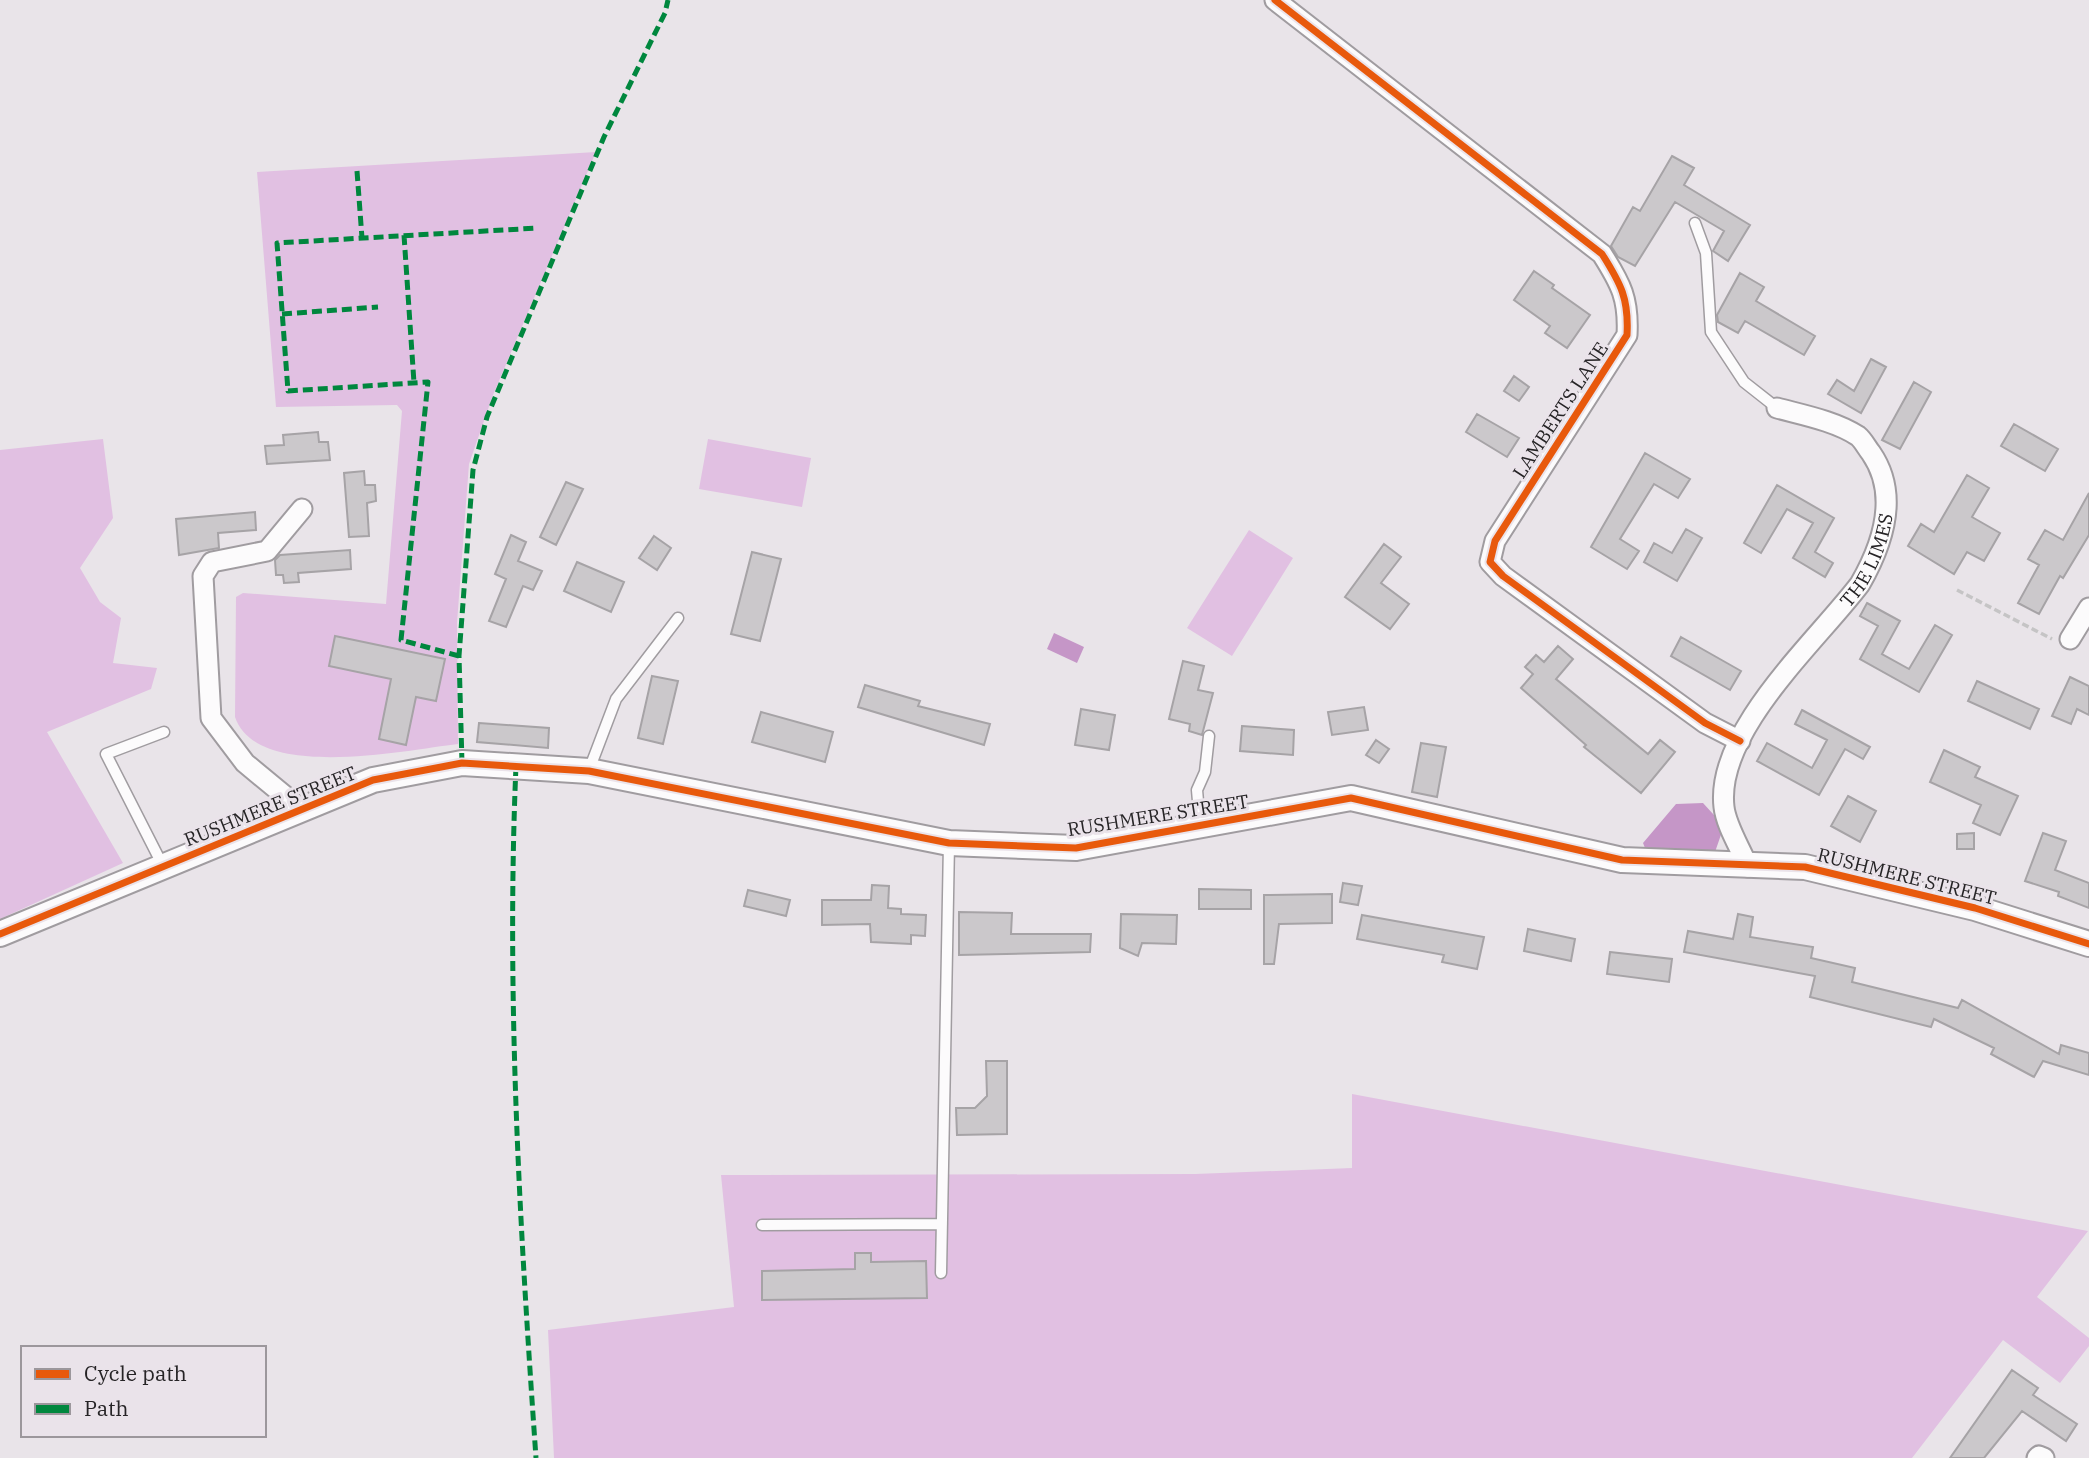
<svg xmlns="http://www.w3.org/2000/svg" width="2089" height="1458" font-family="'IBM Plex Serif',serif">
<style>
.green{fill:#e1c0e2}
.water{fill:#c596c7}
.building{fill:#cbc8cb;stroke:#a6a3a6;stroke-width:2}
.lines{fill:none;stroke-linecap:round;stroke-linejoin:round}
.service-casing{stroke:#a09ca0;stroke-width:13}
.minor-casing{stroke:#a09ca0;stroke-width:23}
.tertiary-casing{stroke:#a09ca0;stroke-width:28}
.path{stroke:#c5c4c5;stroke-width:3.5;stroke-dasharray:7 3.5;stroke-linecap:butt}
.service{stroke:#fcfbfc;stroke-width:10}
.minor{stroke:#fcfbfc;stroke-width:19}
.tertiary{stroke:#fcfbfc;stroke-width:24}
.quiet{stroke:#00873e;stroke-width:5;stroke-dasharray:10 5;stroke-linecap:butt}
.cycleway-casing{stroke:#eae3ea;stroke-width:11}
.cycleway{stroke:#e8590c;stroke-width:7}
.labels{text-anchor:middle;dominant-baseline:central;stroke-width:6;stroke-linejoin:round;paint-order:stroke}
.street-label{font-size:19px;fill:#262426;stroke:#eae3ea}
</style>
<rect width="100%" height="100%" fill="#e9e4e9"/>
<!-- green -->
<path class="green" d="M 596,152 L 493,395 L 469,464 L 457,623 L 458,744 C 406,750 257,782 235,717 L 236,597 L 243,593 L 386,604 L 402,411 L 397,405 L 276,407 L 257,172 Z
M 103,439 L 113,518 L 80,568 L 100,602 L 121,618 L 113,663 L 157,668 L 151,689 L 47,732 L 123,863 L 0,919 L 0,450 Z
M 708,439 L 811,458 L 802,507 L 699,489 Z
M 1249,530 L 1293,558 L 1232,656 L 1187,628 Z
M 1352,1094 L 2088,1231 L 2037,1297 L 2089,1338 L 2089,1346 L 2060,1383 L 2003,1340 L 1912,1458 L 554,1458 L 548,1330 L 734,1307 L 721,1175 L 1195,1174 L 1352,1168 Z"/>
<!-- water -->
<path class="water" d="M 1054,633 L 1084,647 L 1077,663 L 1047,649 Z
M 1703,803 L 1724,826 L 1715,852 L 1645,848 L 1643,843 L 1676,804 Z"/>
<!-- building -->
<path class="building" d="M 1672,156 L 1694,168 L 1684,185 L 1750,225 L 1728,261 L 1713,251 L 1724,231 L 1675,202 L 1635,266 L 1618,257 L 1611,246 L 1633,207 L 1640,211 Z
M 1534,271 L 1554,285 L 1552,288 L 1590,315 L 1567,348 L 1545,333 L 1550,326 L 1514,300 Z
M 1740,273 L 1764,287 L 1756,301 L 1815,336 L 1804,355 L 1745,321 L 1738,333 L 1718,322 L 1717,315 Z
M 1871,359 L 1886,367 L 1861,413 L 1828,394 L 1837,380 L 1854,391 Z
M 1514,376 L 1529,387 L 1519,401 L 1504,391 Z
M 1914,382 L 1931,392 L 1900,449 L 1882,440 Z
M 1477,414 L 1519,438 L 1507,457 L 1466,432 Z
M 2014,424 L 2058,449 L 2045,471 L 2001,446 Z
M 318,432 L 319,442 L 328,442 L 330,460 L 267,464 L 265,446 L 284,445 L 283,435 Z
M 1645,453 L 1690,479 L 1678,498 L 1654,484 L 1620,539 L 1639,551 L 1627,569 L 1591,547 Z
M 364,471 L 365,485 L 375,485 L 376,501 L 367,503 L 369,536 L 349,537 L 344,473 Z
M 1967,475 L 1989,488 L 1972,517 L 2000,533 L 1984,561 L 1967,552 L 1954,574 L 1908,546 L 1921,524 L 1934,532 Z
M 566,482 L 583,489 L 556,545 L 540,537 Z
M 1777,485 L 1834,518 L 1815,552 L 1833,563 L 1825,577 L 1793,558 L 1813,523 L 1787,509 L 1761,553 L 1744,543 Z
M 2089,493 L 2089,535 L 2063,578 L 2060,576 L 2039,614 L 2018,603 L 2039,565 L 2028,559 L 2045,530 L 2063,540 Z
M 255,512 L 256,530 L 218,533 L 219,548 L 179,555 L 176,519 Z
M 1686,529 L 1702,538 L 1677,581 L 1644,562 L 1654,543 L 1672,553 Z
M 511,535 L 526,542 L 518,561 L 542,571 L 533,590 L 523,586 L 506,627 L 489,621 L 506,579 L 495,574 Z
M 654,536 L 671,548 L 657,570 L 639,558 Z
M 1384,544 L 1401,557 L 1381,583 L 1409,604 L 1390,629 L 1345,597 Z
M 350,550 L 351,569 L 298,573 L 299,582 L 284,583 L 283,575 L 276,575 L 275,560 L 280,555 Z
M 752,552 L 781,559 L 760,641 L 731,634 Z
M 577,562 L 624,582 L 611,612 L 564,591 Z
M 1867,603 L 1900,621 L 1882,654 L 1909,669 L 1935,625 L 1952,635 L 1919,692 L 1860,659 L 1878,626 L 1860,616 Z
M 335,636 L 445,659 L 436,701 L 416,697 L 406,745 L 379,739 L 391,679 L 329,666 Z
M 1681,637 L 1741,671 L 1730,690 L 1671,656 Z
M 1558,646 L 1573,659 L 1556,679 L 1648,754 L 1660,740 L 1675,752 L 1641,793 L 1584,747 L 1586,745 L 1521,688 L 1533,674 L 1525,667 L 1536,655 L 1544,662 Z
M 1183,661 L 1204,666 L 1198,690 L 1213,693 L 1202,735 L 1189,731 L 1190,724 L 1169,719 Z
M 652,676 L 678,681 L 663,744 L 638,738 Z
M 2070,677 L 2089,686 L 2089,715 L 2077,709 L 2071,724 L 2052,716 Z
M 1977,681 L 2039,709 L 2030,729 L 1968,701 Z
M 865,685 L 920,701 L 918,706 L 990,724 L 984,745 L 858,707 Z
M 1364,707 L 1368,730 L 1332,735 L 1328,712 Z
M 1081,709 L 1115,715 L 1109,750 L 1075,745 Z
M 1802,710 L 1870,747 L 1863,759 L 1845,749 L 1819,795 L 1757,761 L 1767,743 L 1812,768 L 1827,740 L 1795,724 Z
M 761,712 L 833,732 L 825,762 L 752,742 Z
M 479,723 L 549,728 L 548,748 L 477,742 Z
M 1242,726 L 1294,730 L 1293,755 L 1240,751 Z
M 1376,740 L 1389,749 L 1379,763 L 1366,755 Z
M 1421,743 L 1446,747 L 1437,797 L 1412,792 Z
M 1944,750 L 1980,767 L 1975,777 L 2018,796 L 2000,835 L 1973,823 L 1981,805 L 1930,782 Z
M 1848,796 L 1876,811 L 1860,842 L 1831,826 Z
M 1974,833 L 1974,849 L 1957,849 L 1957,834 Z
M 2043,833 L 2066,841 L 2055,870 L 2089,883 L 2089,908 L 2058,896 L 2059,892 L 2025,881 Z
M 1343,883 L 1362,886 L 1358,905 L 1340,902 Z
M 872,885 L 889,886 L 888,908 L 901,909 L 901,914 L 926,915 L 925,936 L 911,935 L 911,944 L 871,942 L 870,924 L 822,925 L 822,900 L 871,900 Z
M 1199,889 L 1251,890 L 1251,909 L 1199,909 Z
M 748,890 L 790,900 L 786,916 L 744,906 Z
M 1332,894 L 1332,923 L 1279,924 L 1274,964 L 1264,964 L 1264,895 Z
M 959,912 L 1012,913 L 1011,934 L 1091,934 L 1090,952 L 959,955 Z
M 1121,914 L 1177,915 L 1176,944 L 1142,943 L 1138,956 L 1120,948 Z
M 1738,914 L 1753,917 L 1750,937 L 1813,947 L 1811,958 L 1855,968 L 1852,982 L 1958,1008 L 1962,1000 L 2059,1054 L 2061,1045 L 2089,1053 L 2089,1075 L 2043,1061 L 2034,1077 L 1991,1054 L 1994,1048 L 1934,1019 L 1931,1027 L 1810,997 L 1815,976 L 1684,952 L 1688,931 L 1733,939 Z
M 1362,915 L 1484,937 L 1477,969 L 1442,962 L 1444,955 L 1357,939 Z
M 1528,929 L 1575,939 L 1571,961 L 1524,951 Z
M 1610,952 L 1672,959 L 1669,982 L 1607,974 Z
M 986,1061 L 1007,1061 L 1007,1134 L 957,1135 L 956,1108 L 975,1108 L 987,1096 Z
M 855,1253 L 871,1253 L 871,1262 L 926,1261 L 927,1298 L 762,1300 L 762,1271 L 855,1269 Z
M 2012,1370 L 2038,1388 L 2033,1395 L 2077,1424 L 2066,1441 L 2022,1411 L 1984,1458 L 1950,1458 Z"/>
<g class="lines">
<!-- service casing -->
<g class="service-casing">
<path id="service" d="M 1695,223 L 1706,253 L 1711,332 L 1744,382 L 1777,408
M 589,770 L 616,699 L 678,618
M 1200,824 L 1197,790 L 1205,772 L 1209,736
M 163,866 L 106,754 L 164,732
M 762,1225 L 942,1224
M 941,1273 L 949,843"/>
</g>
<!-- minor casing -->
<g class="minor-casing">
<g id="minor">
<path d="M 1275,0 L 1602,254 C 1621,284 1629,299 1627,335 L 1495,541 L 1490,562 L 1503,576 L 1705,723 L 1740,741"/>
<path d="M 302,509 L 267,551 L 212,562 L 203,576 L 211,718 L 245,763 L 302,810"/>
<path d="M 2070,639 L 2089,608"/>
<path id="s1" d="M 1748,867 C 1741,849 1726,826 1724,807 C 1715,731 1817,641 1860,584 C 1883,544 1900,495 1871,453 C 1867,448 1863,440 1858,436 C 1835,421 1803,415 1777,408"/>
<path d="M 2037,1458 L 2039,1456 L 2044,1458"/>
</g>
</g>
<!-- tertiary casing -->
<g class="tertiary-casing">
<path id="tertiary" d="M 0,934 L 373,780 L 462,763 L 589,771 L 949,843 L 1076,848 L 1351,798 L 1622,860 L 1805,867 L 1975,908 L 2089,944"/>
</g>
<!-- path -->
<path class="path" d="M 1957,590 L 2052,639"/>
<!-- service -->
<use href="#service" class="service"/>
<!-- minor -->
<use href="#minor" class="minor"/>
<!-- tertiary -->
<use href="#tertiary" class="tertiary"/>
<!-- quiet -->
<path class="quiet" d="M 357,171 L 362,238
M 404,235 L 414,383
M 282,314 L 378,307
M 459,656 L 401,640 L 428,382 L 288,391 L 277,243 L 538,228
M 462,763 L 459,656 L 473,470 L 487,417 L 604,137 L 665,13 L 668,0
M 516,766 C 506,996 520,1229 536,1458"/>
<!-- cycleway casing -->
<g class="cycleway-casing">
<path id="cycleway" d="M 1275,0 L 1602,254 C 1621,284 1629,299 1627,335 L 1495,541 L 1490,562 L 1503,576 L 1705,723 L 1740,741
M 0,934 L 373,780 L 462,763 L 589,771 L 949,843 L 1076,848 L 1351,798 L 1622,860 L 1805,867 L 1975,908 L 2089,944"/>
</g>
<!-- cycleway -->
<use href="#cycleway" class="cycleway"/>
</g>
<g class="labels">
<!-- street labels -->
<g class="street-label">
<text transform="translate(1560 410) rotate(-57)">LAMBERTS LANE</text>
<text stroke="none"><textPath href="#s1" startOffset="357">THE LIMES</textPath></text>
<text transform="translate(270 806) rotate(-22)">RUSHMERE STREET</text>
<text transform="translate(1158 815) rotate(-9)">RUSHMERE STREET</text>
<text transform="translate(1907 876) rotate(14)">RUSHMERE STREET</text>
</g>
</g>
<!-- legend -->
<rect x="21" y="1346" width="245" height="91" fill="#eae3ea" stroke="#9c979c" stroke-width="2"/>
<rect x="35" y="1369" width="35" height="10" fill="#e8590c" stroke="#9c979c" stroke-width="2"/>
<text x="84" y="1381" font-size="21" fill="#262426">Cycle path</text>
<rect x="35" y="1404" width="35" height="10" fill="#00873e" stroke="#9c979c" stroke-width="2"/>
<text x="84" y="1416" font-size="21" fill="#262426">Path</text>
</svg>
